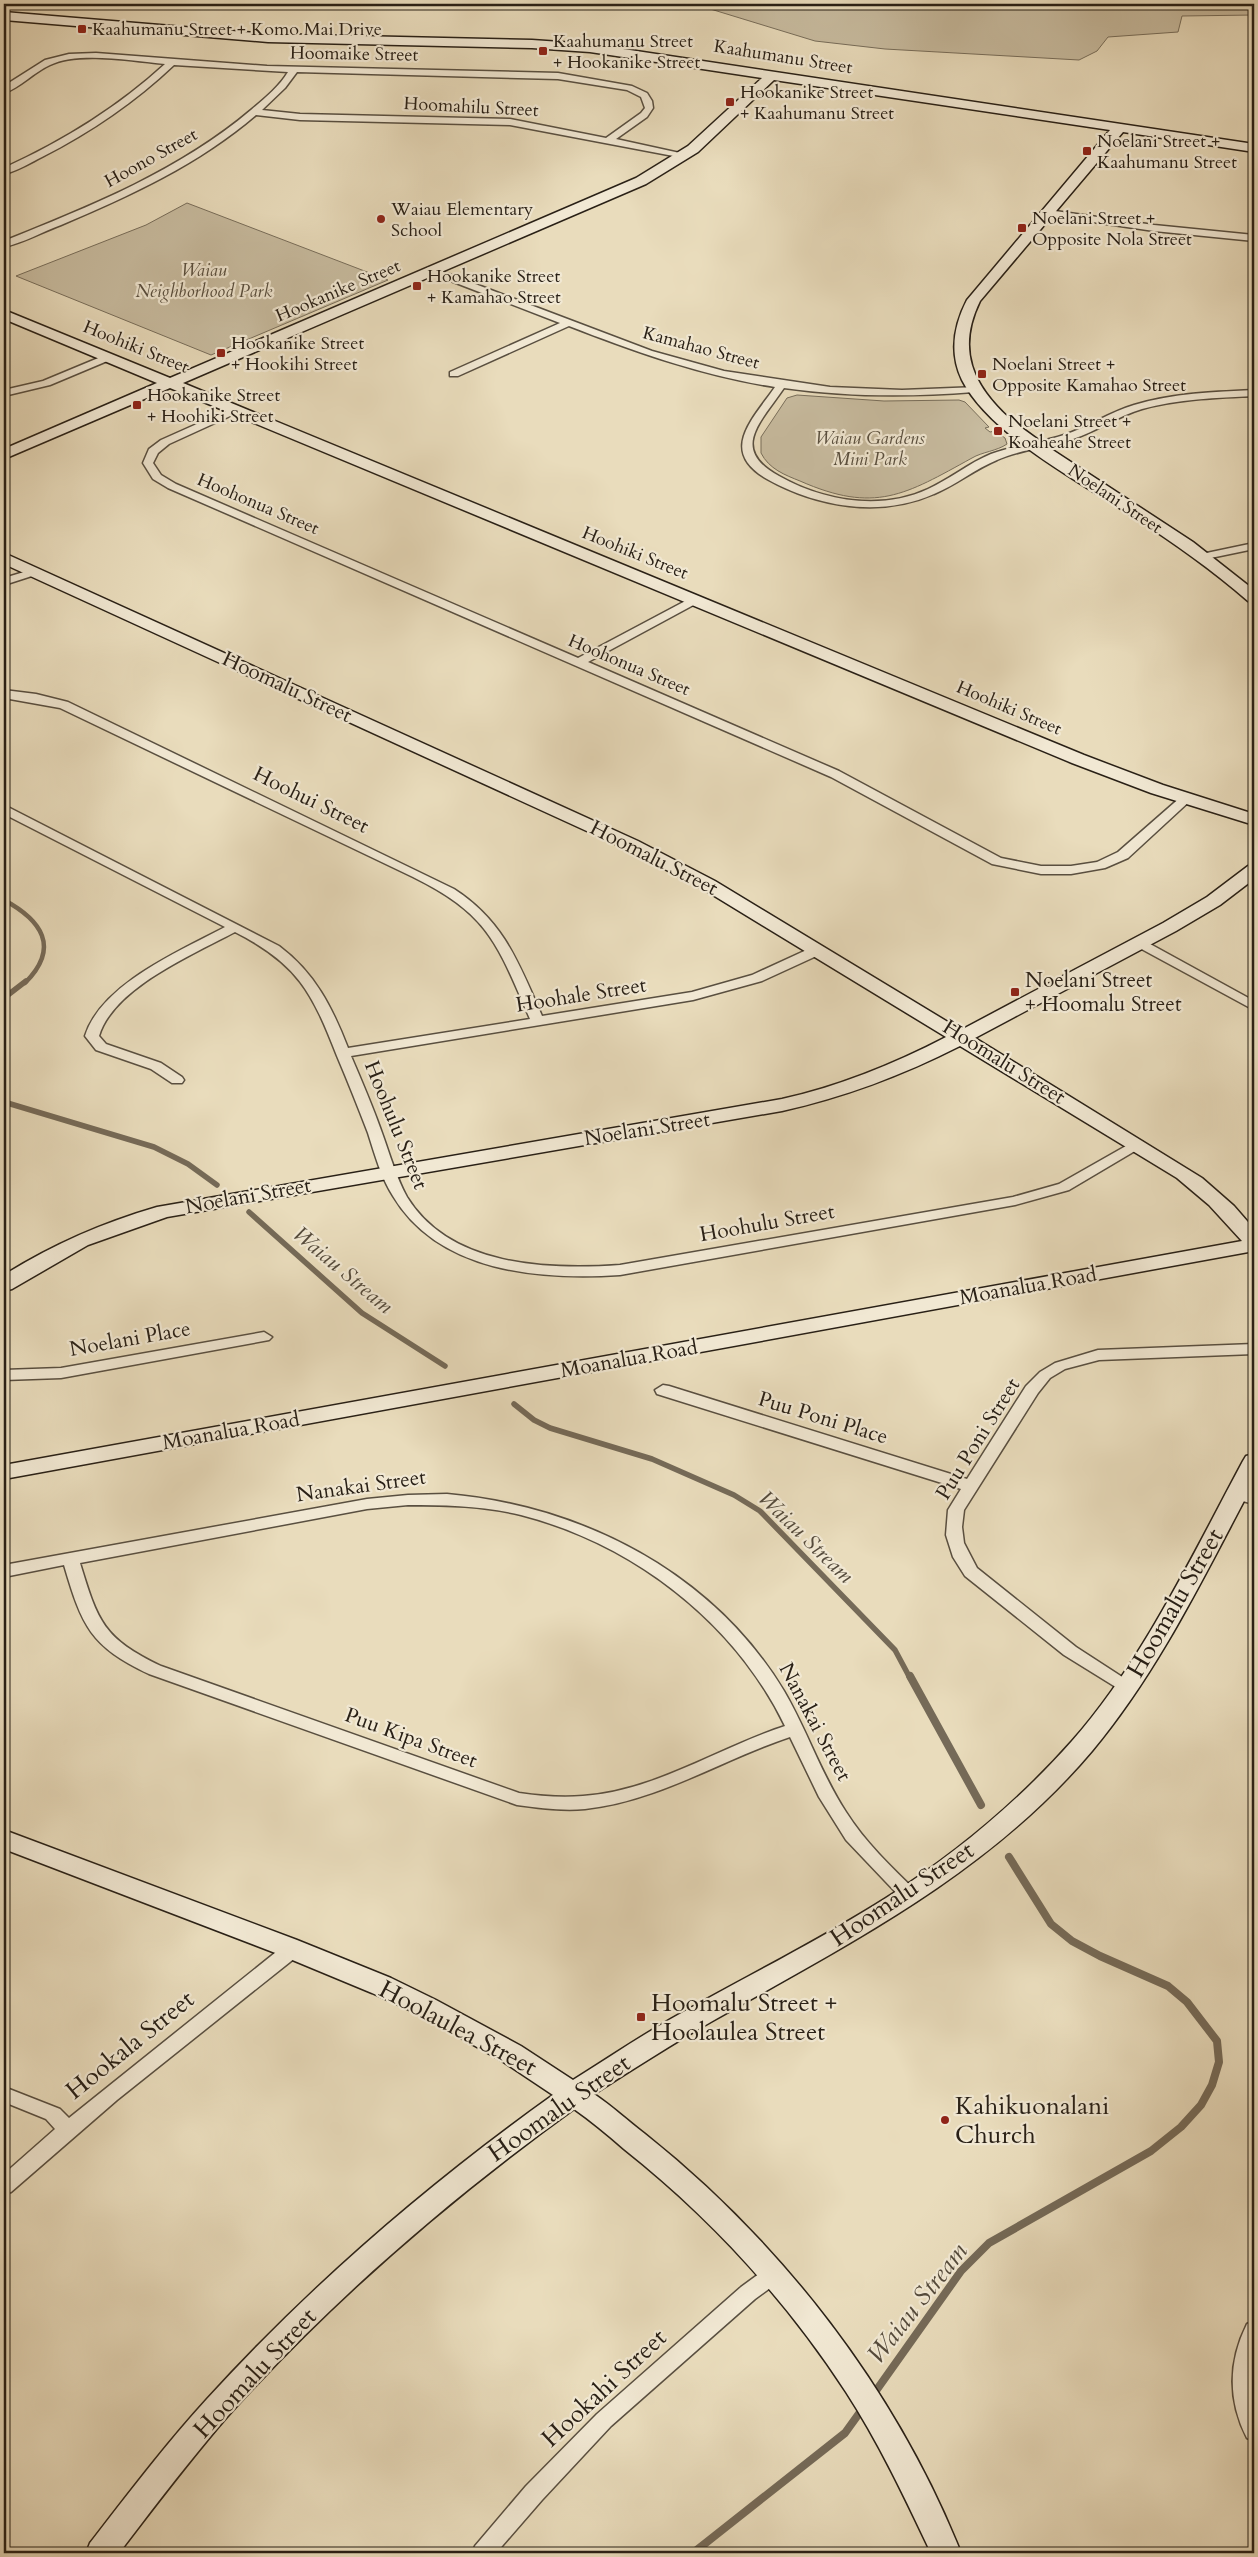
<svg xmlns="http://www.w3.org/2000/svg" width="1258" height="2557" font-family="Cardo,serif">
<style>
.green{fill:#c8bca0;stroke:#786e5b}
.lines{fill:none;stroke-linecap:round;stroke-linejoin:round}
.stream-far3{stroke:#756a58;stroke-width:4}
.stream-far2{stroke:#756a58;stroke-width:4.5}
.stream-far1{stroke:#756a58;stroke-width:5.5}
.stream{stroke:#756a58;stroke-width:8}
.street-casing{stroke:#594f40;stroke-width:3}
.secondary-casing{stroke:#292016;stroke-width:3}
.street{fill:#f1e8d3;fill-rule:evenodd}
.secondary{fill:#f1e8d3;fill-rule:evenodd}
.poi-dot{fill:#8f2418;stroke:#f1e8d3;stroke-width:2}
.labels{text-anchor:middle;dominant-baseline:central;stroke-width:4.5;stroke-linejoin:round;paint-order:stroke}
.far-poi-label{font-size:18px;fill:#292016;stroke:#f1e8d3;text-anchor:start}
.far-street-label{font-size:18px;fill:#292016;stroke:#f1e8d3}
.far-park-label{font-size:18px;font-style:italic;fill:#594f3f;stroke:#f1e8d3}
.street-label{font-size:21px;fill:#292016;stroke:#f1e8d3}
.poi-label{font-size:21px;fill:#292016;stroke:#f1e8d3;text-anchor:start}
.water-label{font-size:22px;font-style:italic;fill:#554b3c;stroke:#f1e8d3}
.near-street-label{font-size:25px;fill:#292016;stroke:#f1e8d3}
.near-poi-label{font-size:25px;fill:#292016;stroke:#f1e8d3;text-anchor:start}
.near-water-label{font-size:26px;font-style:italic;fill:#554b3c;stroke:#f1e8d3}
</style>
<rect width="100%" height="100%" fill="#e9dcbc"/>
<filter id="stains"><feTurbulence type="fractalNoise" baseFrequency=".004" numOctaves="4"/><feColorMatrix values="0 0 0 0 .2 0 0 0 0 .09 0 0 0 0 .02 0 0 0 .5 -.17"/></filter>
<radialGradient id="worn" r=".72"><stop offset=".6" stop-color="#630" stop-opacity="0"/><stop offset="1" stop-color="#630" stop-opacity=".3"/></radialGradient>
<!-- green -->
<path class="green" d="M 694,4 L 1254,4 L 1254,15 L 1182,16 L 1178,32 L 1108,37 L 1097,51 L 1079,60 L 885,49 L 815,41 Z
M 187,203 L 388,280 L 211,355 L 16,276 L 146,225 Z
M 797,395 L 884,401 L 959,400 L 965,402 L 989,427 L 985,428 L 990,432 L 995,431 L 1005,438 L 1007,444 C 997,451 982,452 972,458 C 905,495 875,514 800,481 C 785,475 769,469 761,453 L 761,437 L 787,398 Z"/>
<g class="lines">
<!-- stream-far3 -->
<path class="stream-far3" d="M 1054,4 L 1072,6 L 1097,4"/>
<!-- stream-far2 -->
<path class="stream-far2" d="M 4,900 C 41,920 61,947 25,983"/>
<!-- stream-far1 -->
<path class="stream-far1" d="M 4,998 L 26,981
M 4,1102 L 154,1147 L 188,1164 L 217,1185
M 249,1212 L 362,1313 L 445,1366
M 514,1404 L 534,1420 L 550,1428 L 652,1459 L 734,1495 L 760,1511 L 895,1650 L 910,1678"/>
<!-- stream -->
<path class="stream" d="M 910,1676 L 981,1805
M 873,2395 L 961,2271 L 989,2243 L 1151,2151 L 1181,2127 L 1201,2105 L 1212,2085 L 1219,2062 L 1217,2041 L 1187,2002 L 1168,1986 L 1100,1956 L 1072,1941 L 1051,1924 L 1009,1857
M 693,2553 L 845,2433 L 863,2408"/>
<!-- street casing -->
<g class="street-casing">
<path id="street" d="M 96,53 L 267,66 L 558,73 L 632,86 L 647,93 L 652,101 L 653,108 L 647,117 L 616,139 L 689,155 L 684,158 L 510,125 L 300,120 L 256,115 C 199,164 130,196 61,225 C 42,232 23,243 4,247 L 4,241 C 91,206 179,171 251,110 C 264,99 279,87 288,72 L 174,65 C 135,102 91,132 42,157 C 30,163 17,171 4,174 L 4,168 C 63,141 117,108 165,64 C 134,61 78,51 50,65 C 34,72 20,88 4,93 L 4,86 L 45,60 L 69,54 ZM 297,72 L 558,79 L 627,90 L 641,97 L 645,108 L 641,113 L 606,138 L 510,119 L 300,114 L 262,110 L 285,88 Z
M 1048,210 L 1154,225 L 1254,235 L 1254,241 L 1154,231 L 1045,215 L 1045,211 Z
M 433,268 L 652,351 L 724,371 L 830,387 L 902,390 L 978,387 L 979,389 L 974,392 C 911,397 847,397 784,388 C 761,422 729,449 779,476 C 823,501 881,511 928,489 C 950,479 969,463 991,454 C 1015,445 1040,443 1064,435 C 1088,427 1110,412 1134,405 C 1173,393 1214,392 1254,390 L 1254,396 C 1217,398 1178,399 1142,409 C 1118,416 1097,431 1073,439 C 1048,448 1021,449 997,460 C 975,469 956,485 934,494 C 880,518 817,507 767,479 C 718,451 753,419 775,387 C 703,376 636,352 569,326 L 458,376 L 450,376 L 450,372 L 560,323 L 430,273 L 430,269 Z
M 108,354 L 113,357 L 112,359 L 50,385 L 4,396 L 4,390 L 43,381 Z
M 235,407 L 239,408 L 239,412 L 169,444 L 158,453 L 153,463 L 161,475 L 176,484 L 578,658 L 691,598 L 699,598 L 699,602 L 588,662 L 839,771 L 1001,858 L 1041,866 L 1071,866 L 1097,862 L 1118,852 L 1182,796 L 1190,796 L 1192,799 L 1128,858 L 1105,868 L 1071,874 L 1041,874 L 992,864 L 831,777 L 168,488 L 153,479 L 143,463 L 149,449 L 161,440 Z
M 1254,543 L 1254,549 L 1201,560 L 1195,557 L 1197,555 Z
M 34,569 L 40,572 L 38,574 L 4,585 L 4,578 Z
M 4,690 L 36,694 L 68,702 L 454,889 C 504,921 519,964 542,1016 L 692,992 L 752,975 L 813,947 L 823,947 L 825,950 L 823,953 L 762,981 L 693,1000 L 351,1056 C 362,1082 373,1107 382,1133 C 390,1155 396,1177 407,1197 C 450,1267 548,1270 620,1265 L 1013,1197 L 1059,1184 L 1133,1142 L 1143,1142 L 1145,1145 L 1069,1190 L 1015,1205 L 620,1275 C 540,1280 439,1273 393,1196 C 381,1177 375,1155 368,1133 C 358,1107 348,1082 337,1056 C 312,992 298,964 235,932 C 194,954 113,988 99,1036 L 106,1044 L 161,1063 L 182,1077 L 184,1080 L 182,1083 L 172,1083 L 151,1069 L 96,1050 L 85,1036 C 101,984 180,951 225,927 L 4,814 L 4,805 L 279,946 C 315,973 332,1007 348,1048 L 530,1019 C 497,944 490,915 413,877 L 60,708 L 4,698 Z
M 1141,939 L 1254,1001 L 1254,1010 L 1136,946 L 1134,943 L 1136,940 Z
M 264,1332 L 272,1337 L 269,1340 L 61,1378 L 4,1380 L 4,1370 L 61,1368 Z
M 1254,1344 L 1254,1354 L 1099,1360 L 1065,1369 L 1050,1378 L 1038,1393 L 964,1510 L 962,1527 L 964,1543 L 977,1568 L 1076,1647 L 1133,1684 L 1136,1688 L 1133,1692 L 1127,1694 L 1064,1655 L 965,1576 L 953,1557 L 946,1535 L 948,1510 L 961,1489 L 657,1394 L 655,1390 L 663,1385 L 669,1386 L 967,1479 L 1026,1386 L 1040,1372 L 1055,1363 L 1098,1350 Z
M 1237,1489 L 1254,1494 L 1254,1504 L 1231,1498 L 1229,1494 L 1231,1490 Z
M 447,1494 C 582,1506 712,1572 784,1691 C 807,1730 821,1774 846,1812 C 865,1842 891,1867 916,1891 L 919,1896 L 916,1901 L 910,1903 L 904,1901 L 846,1840 L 819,1797 L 790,1737 C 721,1760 659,1801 585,1809 C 562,1811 540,1808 517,1805 L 149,1674 C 90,1646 82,1626 64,1565 L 4,1577 L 4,1565 L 367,1499 L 408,1495 ZM 408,1505 C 446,1505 484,1506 521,1515 C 633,1544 734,1621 785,1726 C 718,1748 655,1791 583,1796 C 561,1798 540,1796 519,1793 L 161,1666 C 103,1638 98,1622 80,1563 L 367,1509 Z
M 293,1942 L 300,1944 L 302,1949 L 300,1954 L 117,2100 L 11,2192 L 4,2194 L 4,2174 L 55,2129 L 46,2119 L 4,2102 L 4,2087 L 60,2109 L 69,2118 L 286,1944 Z
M 774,2266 L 781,2268 L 784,2274 L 781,2280 L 755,2299 L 611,2426 L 542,2500 L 496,2553 L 472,2553 L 475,2546 L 526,2486 L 597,2414 L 741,2287 L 767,2268 Z
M 1254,2321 L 1254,2441 L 1247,2438 C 1228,2401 1228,2362 1247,2324 Z"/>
</g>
<!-- secondary casing -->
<g class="secondary-casing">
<path id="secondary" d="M 4,12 L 268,34 L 532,40 L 590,44 L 1254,144 L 1254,152 L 1123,132 L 980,301 C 956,350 973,386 1011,420 L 1048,447 L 1193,542 L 1254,590 L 1254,603 L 1248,601 C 1212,570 1173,542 1132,516 C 1081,483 989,434 962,380 C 949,353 954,325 967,300 L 1110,130 L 774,80 L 698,152 L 646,184 L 183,383 L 1084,755 L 1163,785 L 1254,814 L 1254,825 L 1151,793 L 1072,763 L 170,388 L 4,459 L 4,449 L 157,383 L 4,319 L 4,310 L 170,378 L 636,178 L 688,146 L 762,78 L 590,52 L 532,48 L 268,42 L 4,20 Z
M 4,553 L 638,841 L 715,881 L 961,1030 L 1163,923 L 1207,897 L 1248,866 L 1254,865 L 1254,879 L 1220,905 L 1176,931 L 975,1038 L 1202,1178 L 1234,1206 L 1254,1229 L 1254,1251 L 4,1479 L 4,1465 L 1242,1241 L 1209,1205 L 1177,1178 L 960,1046 C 903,1075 845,1097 782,1111 L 167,1217 L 88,1245 L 12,1289 L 4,1291 L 4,1275 C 52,1245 102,1223 157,1207 L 782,1099 C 840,1086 894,1064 946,1037 L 703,889 L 626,849 L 4,564 Z
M 1254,1454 L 1254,1482 C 1205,1574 1159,1671 1092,1751 C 989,1873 852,1942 716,2019 C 675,2042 635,2068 594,2094 C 612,2106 628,2121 645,2134 C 782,2243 896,2390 961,2553 L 931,2553 C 905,2498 879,2443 846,2392 C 786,2300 710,2217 624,2149 C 608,2135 591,2121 574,2109 C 448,2200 331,2301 227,2417 C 189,2461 154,2507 119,2553 L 86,2553 L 90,2543 C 128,2494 165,2445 207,2399 C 311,2285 427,2185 553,2095 L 502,2061 L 418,2014 L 372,1993 L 278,1954 L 4,1849 L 4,1830 L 297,1940 L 391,1978 L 436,2000 L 521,2046 L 573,2080 C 605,2060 636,2039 669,2020 C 741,1979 815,1943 886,1898 C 954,1855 1018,1802 1072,1741 C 1142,1662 1193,1554 1243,1461 L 1246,1456 Z"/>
</g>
<!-- street -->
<use href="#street" class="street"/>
<!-- secondary -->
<use href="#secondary" class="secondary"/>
</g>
<!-- markers -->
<g class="poi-dot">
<rect x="77" y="24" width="10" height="10" rx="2.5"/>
<rect x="538" y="46" width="10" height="10" rx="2.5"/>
<rect x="725" y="97" width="10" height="10" rx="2.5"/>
<rect x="1082" y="146" width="10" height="10" rx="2.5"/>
<circle cx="381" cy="219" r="5"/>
<rect x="1017" y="223" width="10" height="10" rx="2.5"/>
<rect x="412" y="281" width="10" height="10" rx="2.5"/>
<rect x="216" y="348" width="10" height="10" rx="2.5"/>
<rect x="977" y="369" width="10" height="10" rx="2.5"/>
<rect x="132" y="400" width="10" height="10" rx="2.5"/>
<rect x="993" y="426" width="10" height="10" rx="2.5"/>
<rect x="1010" y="987" width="10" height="10" rx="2.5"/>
<rect x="636" y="2012" width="10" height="10" rx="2.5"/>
<circle cx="945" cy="2120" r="5"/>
</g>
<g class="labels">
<!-- far-poi labels -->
<g class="far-poi-label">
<text x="92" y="29">Kaahumanu Street + Komo Mai Drive</text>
<text x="553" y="41">Kaahumanu Street<tspan x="553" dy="21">+ Hookanike Street</tspan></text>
<text x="740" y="92">Hookanike Street<tspan x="740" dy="21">+ Kaahumanu Street</tspan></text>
<text x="1097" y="141">Noelani Street +<tspan x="1097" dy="21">Kaahumanu Street</tspan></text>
<text x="391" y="209">Waiau Elementary<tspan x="391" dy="21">School</tspan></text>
<text x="1032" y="218">Noelani Street +<tspan x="1032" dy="21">Opposite Nola Street</tspan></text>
<text x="427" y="276">Hookanike Street<tspan x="427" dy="21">+ Kamahao Street</tspan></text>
<text x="231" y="343">Hookanike Street<tspan x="231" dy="21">+ Hookihi Street</tspan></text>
<text x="992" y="364">Noelani Street +<tspan x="992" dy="21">Opposite Kamahao Street</tspan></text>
<text x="147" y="395">Hookanike Street<tspan x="147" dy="21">+ Hoohiki Street</tspan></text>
<text x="1008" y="421">Noelani Street +<tspan x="1008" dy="21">Koaheahe Street</tspan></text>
</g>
<!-- far-street labels -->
<g class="far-street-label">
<text transform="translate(354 54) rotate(1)">Hoomaike Street</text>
<text transform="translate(783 57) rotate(9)">Kaahumanu Street</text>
<text transform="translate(471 107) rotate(3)">Hoomahilu Street</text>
<text transform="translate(151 158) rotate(-29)">Hoono Street</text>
<text transform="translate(338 291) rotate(-23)">Hookanike Street</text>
<text transform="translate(136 347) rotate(22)">Hoohiki Street</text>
<text transform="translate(701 348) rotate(15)">Kamahao Street</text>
<text transform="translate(1115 499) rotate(34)">Noelani Street</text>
<text transform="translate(258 504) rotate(23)">Hoohonua Street</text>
<text transform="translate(635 553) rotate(22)">Hoohiki Street</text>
<text transform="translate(629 665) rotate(23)">Hoohonua Street</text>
<text transform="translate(1009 708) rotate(23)">Hoohiki Street</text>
</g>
<!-- far-park labels -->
<g class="far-park-label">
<text x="204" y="270">Waiau<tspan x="204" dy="21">Neighborhood Park</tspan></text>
<text x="870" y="438">Waiau Gardens<tspan x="870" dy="21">Mini Park</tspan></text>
</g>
<!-- street labels -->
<g class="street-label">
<text transform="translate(287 687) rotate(25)">Hoomalu Street</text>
<text transform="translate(311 800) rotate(26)">Hoohui Street</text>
<text transform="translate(654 858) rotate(27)">Hoomalu Street</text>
<text transform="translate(581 995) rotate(-9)">Hoohale Street</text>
<text transform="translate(1004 1062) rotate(32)">Hoomalu Street</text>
<text transform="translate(396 1125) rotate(68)">Hoohulu Street</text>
<text transform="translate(647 1129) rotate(-9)">Noelani Street</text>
<text transform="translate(248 1196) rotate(-10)">Noelani Street</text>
<text transform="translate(767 1223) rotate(-10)">Hoohulu Street</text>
<text transform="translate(1028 1286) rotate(-10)">Moanalua Road</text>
<text transform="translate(130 1339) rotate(-10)">Noelani Place</text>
<text transform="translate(629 1359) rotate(-10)">Moanalua Road</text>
<text transform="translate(823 1418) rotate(17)">Puu Poni Place</text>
<text transform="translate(231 1431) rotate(-10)">Moanalua Road</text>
<text transform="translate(978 1439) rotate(-58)">Puu Poni Street</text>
<text transform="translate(361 1486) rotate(-8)">Nanakai Street</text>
<text transform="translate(815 1722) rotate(62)">Nanakai Street</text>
<text transform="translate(411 1738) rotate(20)">Puu Kipa Street</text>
</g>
<!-- poi labels -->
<g class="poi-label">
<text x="1025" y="980">Noelani Street<tspan x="1025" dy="24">+ Hoomalu Street</tspan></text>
</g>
<!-- water labels -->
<g class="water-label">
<text transform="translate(343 1270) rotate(40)">Waiau Stream</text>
<text transform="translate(806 1537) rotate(44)">Waiau Stream</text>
</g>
<!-- near-street labels -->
<g class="near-street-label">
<text transform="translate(1175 1603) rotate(-60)">Hoomalu Street</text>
<text transform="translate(902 1894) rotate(-34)">Hoomalu Street</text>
<text transform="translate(458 2028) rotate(28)">Hoolaulea Street</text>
<text transform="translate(130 2045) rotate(-39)">Hookala Street</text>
<text transform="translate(559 2108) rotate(-35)">Hoomalu Street</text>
<text transform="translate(255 2373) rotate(-47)">Hoomalu Street</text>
<text transform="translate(604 2388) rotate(-43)">Hookahi Street</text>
</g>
<!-- near-poi labels -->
<g class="near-poi-label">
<text x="651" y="2003">Hoomalu Street +<tspan x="651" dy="29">Hoolaulea Street</tspan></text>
<text x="955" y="2106">Kahikuonalani<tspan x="955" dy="29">Church</tspan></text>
</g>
<!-- near-water labels -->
<g class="near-water-label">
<text transform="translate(917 2303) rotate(-52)">Waiau Stream</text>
</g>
</g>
<!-- margin -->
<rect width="1258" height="2557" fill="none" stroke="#e9dcbc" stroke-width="20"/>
<rect x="5" y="5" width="1248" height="2547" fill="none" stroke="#292016" stroke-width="2.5"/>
<rect x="10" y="10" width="1238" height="2537" fill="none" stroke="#292016"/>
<rect width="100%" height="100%" filter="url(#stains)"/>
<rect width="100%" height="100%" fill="url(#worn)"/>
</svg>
